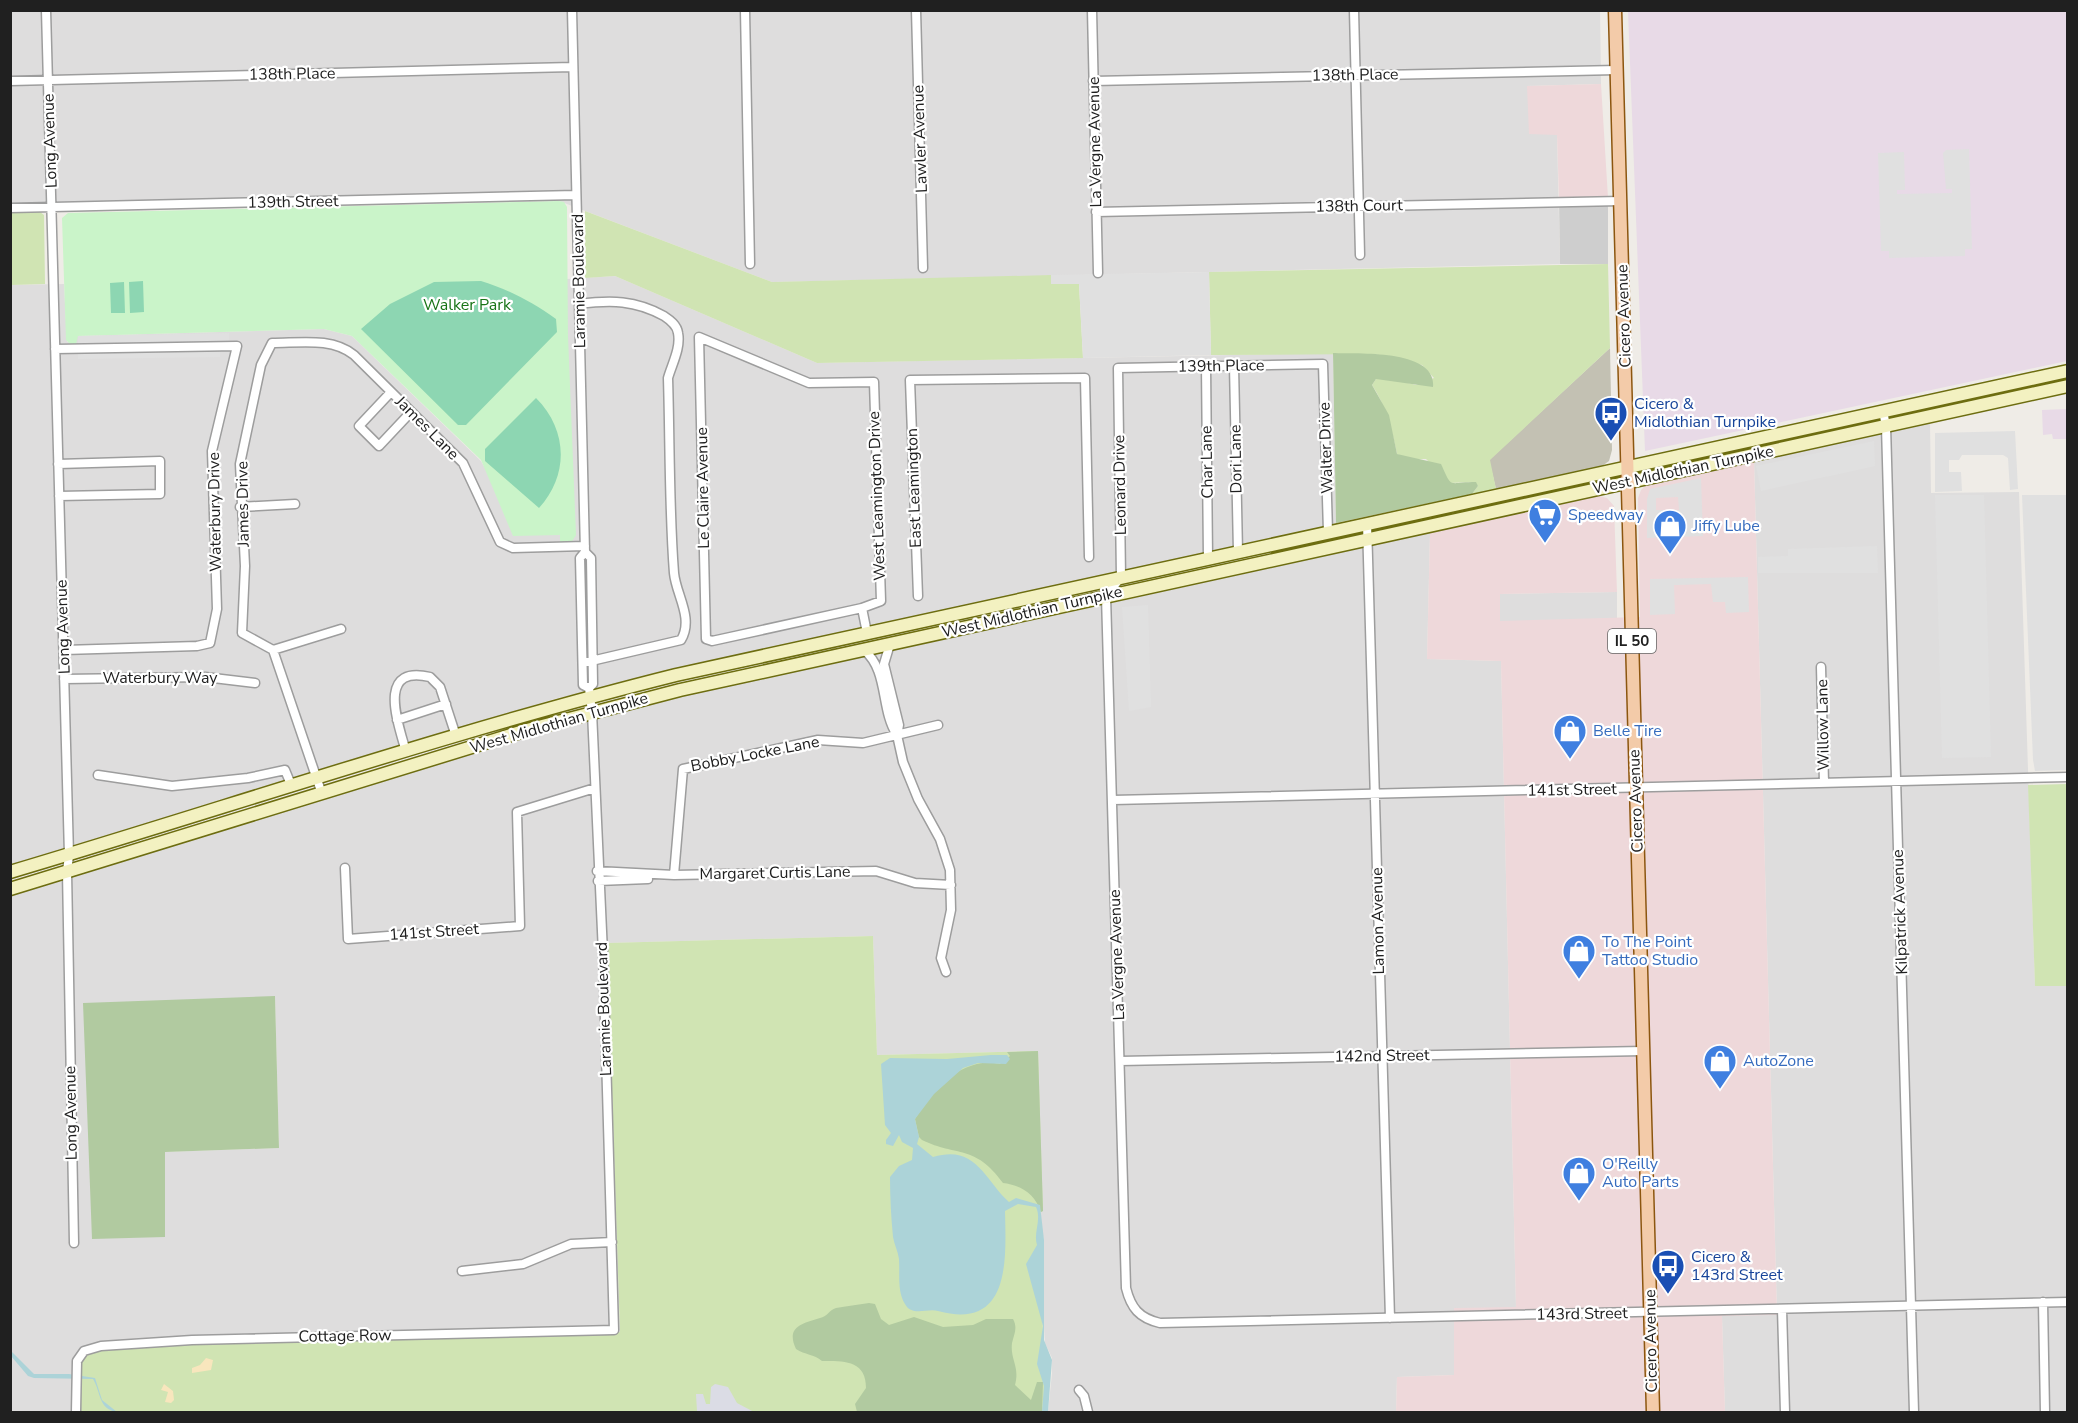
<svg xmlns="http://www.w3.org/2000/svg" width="2078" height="1423" font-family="'Nunito Sans',sans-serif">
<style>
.residential{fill:#dedddd;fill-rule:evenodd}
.commercial{fill:#eed8da}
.industrial{fill:#e8dae7}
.religious{fill:#cecece}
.construction{fill:#c3c1b3}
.grass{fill:#d0e4b3}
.forest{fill:#b1caa0}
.sand{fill:#f8e6bd}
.park{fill:#caf4c9}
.pitch{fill:#8dd6b2}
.parking{fill:#e0e0e0;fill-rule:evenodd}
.plaza{fill:#dbdce5}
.water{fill:#acd3d8}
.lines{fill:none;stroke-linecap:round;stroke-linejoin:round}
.minor-casing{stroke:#9d9d9d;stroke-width:11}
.secondary-casing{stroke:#6d6d10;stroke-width:15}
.primary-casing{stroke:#8c560f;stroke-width:15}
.minor{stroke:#fff;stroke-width:8}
.secondary{stroke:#f3f1c1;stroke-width:12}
.primary{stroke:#f3cba9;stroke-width:12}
.labels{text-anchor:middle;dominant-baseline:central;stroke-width:4.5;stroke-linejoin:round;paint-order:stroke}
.shield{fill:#fff;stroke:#636363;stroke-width:1.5}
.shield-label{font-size:15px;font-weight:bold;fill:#202020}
.street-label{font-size:16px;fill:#202020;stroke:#fff}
.park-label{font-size:16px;fill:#197417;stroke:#fff}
.transit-label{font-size:16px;fill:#164399;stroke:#fff;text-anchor:start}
.shop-label{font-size:16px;fill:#366cbe;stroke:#fff;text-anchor:start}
</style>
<rect width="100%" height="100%" fill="#efece7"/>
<!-- residential -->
<path class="residential" d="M 1600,10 L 1601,84 L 1527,86 L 1557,135 L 1560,264 L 772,282 L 559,201 L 11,213 L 10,11 Z
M 615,276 L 817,363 L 1333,353 L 1336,523 L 554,699 L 11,866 L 10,285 L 64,284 L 67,342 L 78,336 L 324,329 L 352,336 L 481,461 L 487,472 L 560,535 L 560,543 L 567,279 Z
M 1930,423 L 1931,493 L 2019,492 L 2035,985 L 2067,986 L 2067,1412 L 1725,1412 L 1722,1316 L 1777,1314 L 1754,459 Z
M 1430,533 L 1427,659 L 1501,661 L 1516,1308 L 1454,1375 L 1397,1377 L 1396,1412 L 1048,1412 L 1052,1373 L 1052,1358 L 1045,1343 L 1043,1314 L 1044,1240 L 1041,1227 L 1038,1051 L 877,1055 L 873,936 L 607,943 L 620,1332 L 198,1343 L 80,1412 L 11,1412 L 11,894 L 558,727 L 678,694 L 920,645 ZM 275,996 L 279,1148 L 165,1152 Z
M 1617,592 L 1617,619 L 1500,622 L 1500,594 Z"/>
<!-- commercial -->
<path class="commercial" d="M 1601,84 L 1608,198 L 1559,199 L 1557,135 L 1529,134 L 1527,86 Z
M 1754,459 L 1777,1315 L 1722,1316 L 1725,1412 L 1396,1412 L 1397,1377 L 1454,1375 L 1454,1308 L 1516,1307 L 1501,661 L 1427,659 L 1430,533 L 1596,495 L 1607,498 L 1614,506 L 1617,592 L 1500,594 L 1500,621 L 1640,617 L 1638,498 L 1641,490 L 1649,482 Z"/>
<!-- industrial -->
<path class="industrial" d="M 1628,11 L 2067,11 L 2067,361 L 1645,451 Z
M 2067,409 L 2067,439 L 2053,439 L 2052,434 L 2043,435 L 2042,410 Z"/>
<!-- religious -->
<path class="religious" d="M 1608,198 L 1608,264 L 1560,264 L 1559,199 Z"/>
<!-- construction -->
<path class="construction" d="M 1610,348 L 1612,450 L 1609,461 L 1602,466 L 1496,489 L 1489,460 Z"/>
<!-- grass -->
<path class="grass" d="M 585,211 L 772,282 L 1051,275 L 1051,284 L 1079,284 L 1083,358 L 817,363 L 615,276 L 585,278 Z
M 40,212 L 44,215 L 45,284 L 11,285 L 11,213 Z
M 1608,264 L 1610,348 L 1490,460 L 1496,489 L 1472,494 L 1478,486 L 1475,482 L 1450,483 L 1426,459 L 1408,459 L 1397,454 C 1392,430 1386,406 1372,385 L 1376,379 L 1388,378 L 1416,385 L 1434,378 L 1422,365 L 1374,354 L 1211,355 L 1209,272 Z
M 2067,784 L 2067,986 L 2035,986 L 2028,785 Z
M 873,936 L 877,1055 L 1038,1051 L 1043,1211 L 1040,1212 L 1045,1412 L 80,1412 L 81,1362 L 86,1354 L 96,1350 L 198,1343 L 620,1332 L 607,943 Z"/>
<!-- forest -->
<path class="forest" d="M 1333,353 C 1358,354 1437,349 1433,387 L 1376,379 L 1372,385 L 1389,415 L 1397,454 L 1441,464 C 1453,490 1447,482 1476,482 L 1478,486 L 1472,494 L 1336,523 Z
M 275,996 L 279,1148 L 165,1152 L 165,1237 L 92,1239 L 83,1003 Z
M 1038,1051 L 1043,1211 L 1041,1212 C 1035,1194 1021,1185 1003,1183 C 975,1144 957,1157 922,1140 L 919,1137 L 915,1119 C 934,1089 962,1056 1000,1064 L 1010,1056 L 1007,1052 Z
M 869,1303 L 875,1304 L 881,1319 L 889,1325 L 914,1317 L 943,1327 L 973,1325 L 986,1319 L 1013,1319 C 1018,1328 1014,1334 1012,1343 C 1010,1360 1020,1366 1015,1385 L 1031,1400 L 1037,1382 L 1043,1382 L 1042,1412 L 857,1412 L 855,1404 L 866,1388 C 866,1360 844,1361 822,1361 C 814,1354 805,1355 796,1349 C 785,1326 804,1323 820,1318 C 827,1317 829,1310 836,1308 C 846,1306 858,1305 869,1303 Z"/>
<!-- sand -->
<path class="sand" d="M 206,1358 L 213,1360 L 211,1370 L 192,1373 L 192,1368 L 200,1365 Z
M 164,1384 L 173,1391 L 174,1400 L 171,1403 L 165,1402 L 168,1392 L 161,1390 Z"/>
<!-- park -->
<path class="park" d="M 559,201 L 564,202 L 567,207 L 568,336 L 576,535 L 571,543 L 560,543 L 560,535 L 513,536 L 481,460 L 352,336 L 324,329 L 78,336 L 76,344 L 70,344 L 66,340 L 62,218 L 68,213 Z"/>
<!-- pitch -->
<path class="pitch" d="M 143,281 L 144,312 L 130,313 L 129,282 Z
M 481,281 C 510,290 532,302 556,319 L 557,332 L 466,425 L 458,425 L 361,329 L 390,304 L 434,282 Z
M 124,282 L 125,313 L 111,313 L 110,283 Z
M 536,398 C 568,430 569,475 539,508 L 485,461 L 485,449 Z"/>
<!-- parking -->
<path class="parking" d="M 1969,149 L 1972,249 L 1965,249 L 1965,256 L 1889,258 L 1889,251 L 1881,251 L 1878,153 L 1904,152 L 1905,190 L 1897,190 L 1897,194 L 1952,193 L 1952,189 L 1946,189 L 1943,153 L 1946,150 Z
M 1209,272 L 1211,355 L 1083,358 L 1079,284 L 1051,284 L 1051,275 Z
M 229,333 L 229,345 L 220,351 L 220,357 L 78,359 L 78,336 Z
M 2015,431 L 2018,489 L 2010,490 L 2008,458 L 2003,455 L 1962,455 L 1959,460 L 1949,460 L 1949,472 L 1961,472 L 1962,491 L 1935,492 L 1935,433 Z
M 1874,441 L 1875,466 L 1761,491 L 1756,466 Z
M 1701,478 L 1703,536 L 1647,538 L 1647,499 L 1650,489 ZM 1678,497 L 1679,510 L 1656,510 L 1656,498 Z
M 1935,495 L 1984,495 L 1991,757 L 1942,758 Z
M 2022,495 L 2067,495 L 2067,770 L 2035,771 L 2033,760 Z
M 1877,546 L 1878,573 L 1758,573 L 1758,557 L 1788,556 L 1788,549 Z
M 1748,577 L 1749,612 L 1726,613 L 1725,602 L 1713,602 L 1711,584 L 1677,585 L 1674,585 L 1675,614 L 1650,615 L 1650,579 Z
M 1148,605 L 1151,707 L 1129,711 L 1122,607 Z"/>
<!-- plaza -->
<path class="plaza" d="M 715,1384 L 728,1387 L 737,1403 L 754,1412 L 697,1411 L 696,1394 L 703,1394 L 706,1404 L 710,1404 L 711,1387 Z"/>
<!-- water -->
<path class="water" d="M 991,1055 L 1007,1055 L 1010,1059 L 1006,1064 L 978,1063 L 963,1068 L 934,1094 L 915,1119 L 919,1137 L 917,1144 L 933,1157 C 976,1144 984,1179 1009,1202 L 1016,1198 L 1040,1205 L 1044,1240 L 1044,1340 L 1052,1360 L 1048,1412 L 1042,1412 L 1044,1386 L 1037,1364 L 1043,1326 L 1026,1264 L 1037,1245 C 1033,1232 1042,1220 1036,1207 L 1018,1204 L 1005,1211 C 1006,1259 1011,1331 938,1311 C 927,1308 912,1317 905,1304 C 897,1291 900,1274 899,1259 C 898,1251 894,1244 893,1237 C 891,1217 890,1196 890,1177 L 899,1166 L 912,1160 L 913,1148 L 902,1142 L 899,1135 L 893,1146 L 886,1144 L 886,1140 L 891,1133 L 885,1125 L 881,1064 L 890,1058 L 947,1059 Z
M 10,1350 L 34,1374 L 69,1374 L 95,1378 L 102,1400 L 117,1412 C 98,1409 101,1392 93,1379 L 34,1378 L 28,1376 L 11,1356 Z"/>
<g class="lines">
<!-- minor casing -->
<g class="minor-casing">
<path id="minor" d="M 46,10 L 69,855 L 67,872 L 74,1243
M 572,10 L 585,552 L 591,558 L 593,684 L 589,688
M 745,10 L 750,264
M 916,10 L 923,268
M 1092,10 L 1098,273
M 1354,10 L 1360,255
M 10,81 L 573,67
M 1093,81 L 1617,70
M 10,208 L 576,195
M 1096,212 L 1621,201
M 579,304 C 611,300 635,300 664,316 C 670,320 677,325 678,333 C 681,348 672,364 668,378 C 670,442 669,508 674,573 C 676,595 694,618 681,640 L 587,662
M 55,349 L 237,346 L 212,451 L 217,609 L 210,643 L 197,646 L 64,650
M 1206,366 L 1208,558
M 1234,366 L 1238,552
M 391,392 L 359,426 L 379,446 L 411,412
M 1883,411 L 1886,426 L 1914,1412
M 58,464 L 160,461 L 160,494 L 59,496
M 240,507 L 295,504
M 1367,524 L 1390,1318
M 1328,532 L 1323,364 L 1118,368 L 1121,577 L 1106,596 L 1126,1288 C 1131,1308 1139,1318 1160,1323 L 2068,1302
M 918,596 L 910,380 L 1085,378 L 1089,557
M 862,608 L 712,641 L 706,639 L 699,337 L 809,383 L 874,382 L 881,601 L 862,608 L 867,633
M 341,629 L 273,650 L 242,633 L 245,566 L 240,464 L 261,365 L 272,343 C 300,343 332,337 354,355 L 463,463 L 500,542 L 513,548 L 585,546
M 890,644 L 884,664 L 899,725 L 897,735 L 903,762 L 918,799 L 940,839 L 950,870 L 951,910 L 941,958 L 946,972
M 273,650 L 322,794
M 864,650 C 889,671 880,709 897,735
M 1821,667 L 1824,783
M 64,679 L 205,677 L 255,683
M 397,720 L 446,704
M 406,752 C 399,725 375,664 430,677 L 440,687 L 456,736
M 98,775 L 172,786 L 248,778 L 285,770 L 292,787
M 1113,800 L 2068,777
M 345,868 L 348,939 L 520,926 L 517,812 L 595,788
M 597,871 L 674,875 L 876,871 L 915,883 L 951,885
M 674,875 L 683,769 L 818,740 L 863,743 L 938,725
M 598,881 L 648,879
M 1120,1061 L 1643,1051
M 462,1271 L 523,1264 L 571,1244 L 612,1242
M 2043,1302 L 2045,1412
M 1782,1309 L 1785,1412
M 1079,1390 L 1084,1396 L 1088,1412
M 76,1412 L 77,1361 L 84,1351 L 101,1346 L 192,1340 L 614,1330 L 603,953 L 592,712 L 589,688 L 583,685 L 580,558 L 585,552"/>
</g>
<!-- secondary casing -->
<g class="secondary-casing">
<path id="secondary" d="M 10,872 C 232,806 452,731 676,675 L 2068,371
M 10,889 L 527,730 L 680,690 L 2068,386"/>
</g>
<!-- primary casing -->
<g class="primary-casing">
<path id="primary" d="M 1615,10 L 1653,1412"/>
</g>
<!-- minor -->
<use href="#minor" class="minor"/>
<!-- secondary -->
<use href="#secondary" class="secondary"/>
<!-- primary -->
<use href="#primary" class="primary"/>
</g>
<!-- icons -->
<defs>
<g id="bus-pin" transform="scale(1.725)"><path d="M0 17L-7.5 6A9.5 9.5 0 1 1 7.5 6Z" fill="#1a4fb4" stroke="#fff"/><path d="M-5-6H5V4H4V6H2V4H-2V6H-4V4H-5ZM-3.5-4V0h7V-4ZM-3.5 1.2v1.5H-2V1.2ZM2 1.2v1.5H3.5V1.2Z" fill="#fff"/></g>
<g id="supermarket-pin" transform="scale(1.725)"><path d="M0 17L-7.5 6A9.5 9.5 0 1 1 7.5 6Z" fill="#3f7fe0" stroke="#fff"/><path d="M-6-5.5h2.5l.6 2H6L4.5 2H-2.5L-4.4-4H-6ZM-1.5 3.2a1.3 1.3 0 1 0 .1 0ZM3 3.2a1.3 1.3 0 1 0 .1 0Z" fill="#fff"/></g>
<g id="shop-pin" transform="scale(1.725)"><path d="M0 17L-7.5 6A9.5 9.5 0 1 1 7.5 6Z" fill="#3f7fe0" stroke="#fff"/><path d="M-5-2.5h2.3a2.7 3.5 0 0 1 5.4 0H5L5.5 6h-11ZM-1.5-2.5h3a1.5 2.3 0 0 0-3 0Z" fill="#fff"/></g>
</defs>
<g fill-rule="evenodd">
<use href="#bus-pin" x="1611" y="413"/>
<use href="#supermarket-pin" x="1545" y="515"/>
<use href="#shop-pin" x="1670" y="526"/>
<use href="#shop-pin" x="1570" y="731"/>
<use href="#shop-pin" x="1579" y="951"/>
<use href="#shop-pin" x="1720" y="1061"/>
<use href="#shop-pin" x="1579" y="1173"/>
<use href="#bus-pin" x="1668" y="1266"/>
</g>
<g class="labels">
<!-- shield labels -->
<rect class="shield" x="1608" y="629" width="48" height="24" rx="4.5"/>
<g class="shield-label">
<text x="1632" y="641">IL 50</text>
</g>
<!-- street labels -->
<g class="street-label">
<text transform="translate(292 74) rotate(-1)">138th Place</text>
<text transform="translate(1355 75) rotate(-1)">138th Place</text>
<text transform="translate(920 139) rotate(-92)">Lawler Avenue</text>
<text transform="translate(50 141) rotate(-92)">Long Avenue</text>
<text transform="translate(1095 142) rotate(-91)">La Vergne Avenue</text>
<text transform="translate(293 202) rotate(-1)">139th Street</text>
<text transform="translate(1359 206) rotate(-1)">138th Court</text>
<text transform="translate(579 281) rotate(-91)">Laramie Boulevard</text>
<text transform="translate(1624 316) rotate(-92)">Cicero Avenue</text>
<text transform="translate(1221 366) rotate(-1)">139th Place</text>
<text transform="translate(427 428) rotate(45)">James Lane</text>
<text transform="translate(1326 448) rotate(-92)">Walter Drive</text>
<text transform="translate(1236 459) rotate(-91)">Dori Lane</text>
<text transform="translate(1207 462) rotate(-91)">Char Lane</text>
<text transform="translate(1683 470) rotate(-12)">West Midlothian Turnpike</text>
<text transform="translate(1120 485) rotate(-91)">Leonard Drive</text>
<text transform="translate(703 488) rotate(-91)">Le Claire Avenue</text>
<text transform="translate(914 488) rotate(-92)">East Leamington</text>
<text transform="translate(877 496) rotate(-92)">West Leamington Drive</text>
<text transform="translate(243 504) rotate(-91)">James Drive</text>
<text transform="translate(215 512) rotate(-91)">Waterbury Drive</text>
<text transform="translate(1032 612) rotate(-13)">West Midlothian Turnpike</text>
<text transform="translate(63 627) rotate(-92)">Long Avenue</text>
<text x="160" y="678">Waterbury Way</text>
<text transform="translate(559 723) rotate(-16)">West Midlothian Turnpike</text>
<text transform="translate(1823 725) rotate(-91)">Willow Lane</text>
<text transform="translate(755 754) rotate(-11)">Bobby Locke Lane</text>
<text transform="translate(1572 790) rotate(-1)">141st Street</text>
<text transform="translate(1636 801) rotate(-92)">Cicero Avenue</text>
<text transform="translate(775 873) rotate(-1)">Margaret Curtis Lane</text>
<text transform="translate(1900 912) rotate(-92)">Kilpatrick Avenue</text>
<text transform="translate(1378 921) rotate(-91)">Lamon Avenue</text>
<text transform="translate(434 932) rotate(-4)">141st Street</text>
<text transform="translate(1117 955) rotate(-92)">La Vergne Avenue</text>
<text transform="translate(604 1009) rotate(-92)">Laramie Boulevard</text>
<text transform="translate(1382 1056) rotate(-1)">142nd Street</text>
<text transform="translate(71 1113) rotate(-91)">Long Avenue</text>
<text transform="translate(1582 1314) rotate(-1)">143rd Street</text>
<text transform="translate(345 1336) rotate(-1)">Cottage Row</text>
<text transform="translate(1651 1341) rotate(-91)">Cicero Avenue</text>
</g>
<!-- park labels -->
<g class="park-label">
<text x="467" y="305">Walker Park</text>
</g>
<!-- transit labels -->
<g class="transit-label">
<text x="1634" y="404">Cicero &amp;<tspan x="1634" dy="18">Midlothian Turnpike</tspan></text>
<text x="1691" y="1257">Cicero &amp;<tspan x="1691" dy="18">143rd Street</tspan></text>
</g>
<!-- shop labels -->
<g class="shop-label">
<text x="1568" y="515">Speedway</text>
<text x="1693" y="526">Jiffy Lube</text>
<text x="1593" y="731">Belle Tire</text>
<text x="1602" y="942">To The Point<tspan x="1602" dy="18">Tattoo Studio</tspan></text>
<text x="1743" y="1061">AutoZone</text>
<text x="1602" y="1164">O'Reilly<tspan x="1602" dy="18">Auto Parts</tspan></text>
</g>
</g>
<!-- border -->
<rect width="2078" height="1423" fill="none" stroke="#202020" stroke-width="24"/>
</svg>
